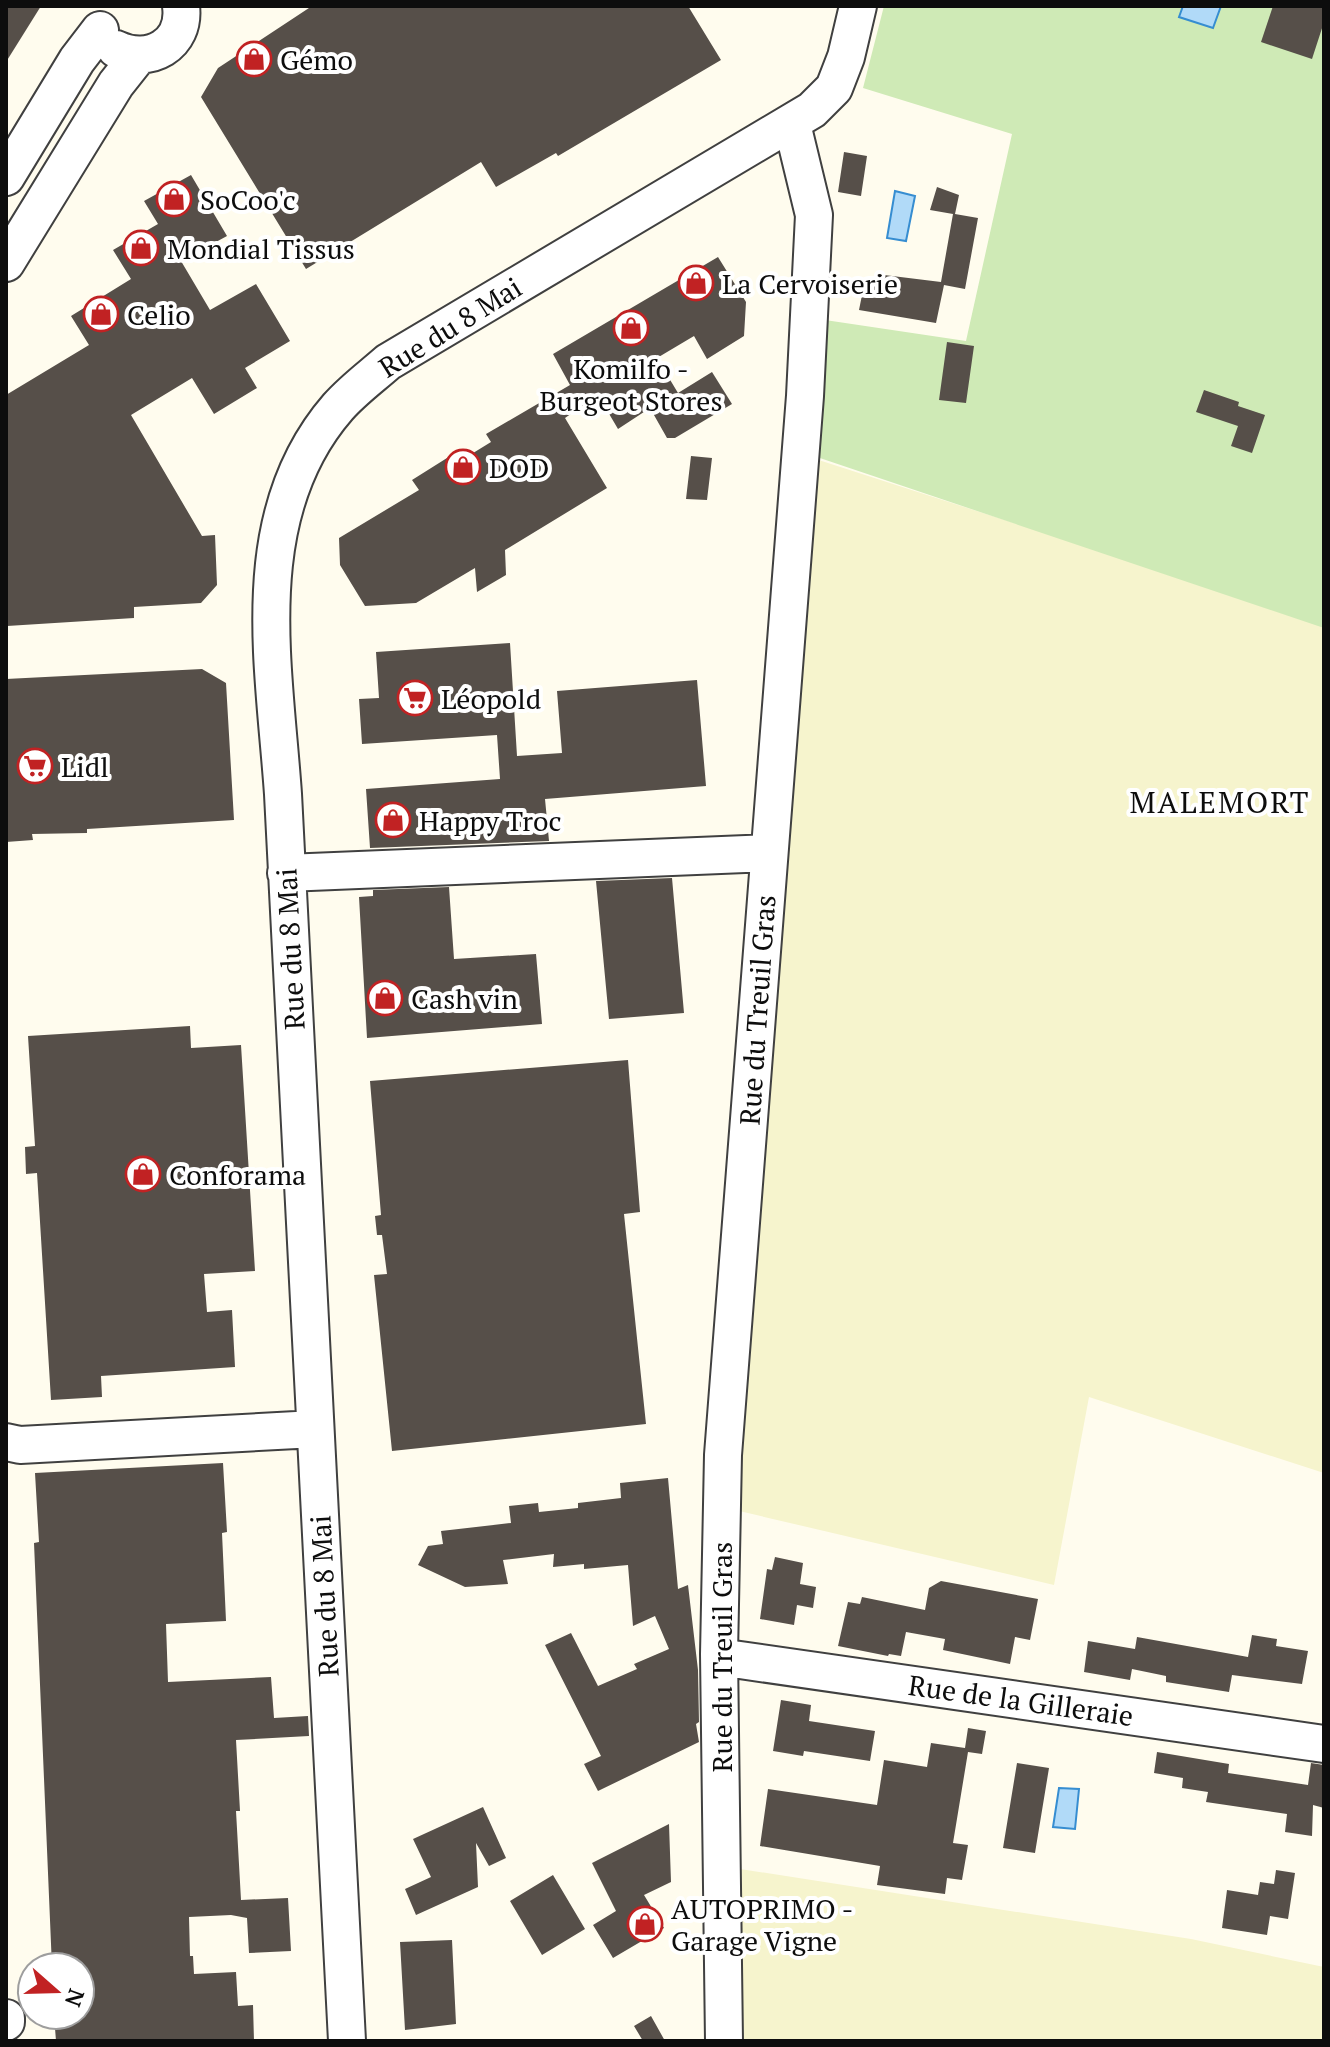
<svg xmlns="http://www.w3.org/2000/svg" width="1330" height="2047" font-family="'PT Serif',serif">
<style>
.farmland{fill:#f6f4cd}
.green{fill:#cfeab6}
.water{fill:#b1daf8;stroke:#368dd1;stroke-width:2}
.building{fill:#564f49}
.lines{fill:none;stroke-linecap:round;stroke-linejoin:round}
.minor-casing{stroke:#404040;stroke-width:40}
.minor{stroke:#fff;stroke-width:36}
.labels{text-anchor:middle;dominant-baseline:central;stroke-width:8;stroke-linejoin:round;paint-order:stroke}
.poi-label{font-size:28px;fill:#0d0d0d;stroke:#fff;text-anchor:start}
.street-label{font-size:28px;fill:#0d0d0d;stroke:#fff}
.neighbourhood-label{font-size:30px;letter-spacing:2px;fill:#0d0d0d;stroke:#fff}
</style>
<rect width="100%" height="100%" fill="#fffcee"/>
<!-- farmland -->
<path class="farmland" d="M 800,454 L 1324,623 L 1324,1473 L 1089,1397 L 1054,1585 L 722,1507 Z
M 721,1866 L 1191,1939 L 1324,1967 L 1324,2041 L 724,2041 Z"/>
<!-- green -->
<path class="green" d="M 884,6 L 1324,6 L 1324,628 L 808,454 L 825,320 L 966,341 L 1012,134 L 863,88 Z"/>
<!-- water -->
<path class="water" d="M 1183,6 L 1221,6 L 1213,28 L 1179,17 Z
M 895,191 L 915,196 L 906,241 L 887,238 Z
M 1059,1788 L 1079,1789 L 1075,1829 L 1053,1827 Z"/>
<!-- building -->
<path class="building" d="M 6,6 L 41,6 L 6,62 Z
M 312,6 L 688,6 L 721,60 L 558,156 L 556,153 L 496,187 L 481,162 L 306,269 L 201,97 L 218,68 Z
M 1273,6 L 1324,6 L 1324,22 L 1312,59 L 1261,42 Z
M 844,152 L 867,156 L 861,196 L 838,192 Z
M 191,175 L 227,236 L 181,261 L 210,310 L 256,284 L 290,341 L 245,368 L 257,388 L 214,414 L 192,378 L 131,415 L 202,536 L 215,535 L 217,585 L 201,603 L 134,607 L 134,618 L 7,626 L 6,395 L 89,345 L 71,316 L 131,279 L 113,250 L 158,224 L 144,201 Z
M 937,187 L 959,195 L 955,214 L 978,218 L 965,289 L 944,285 L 936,323 L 859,310 L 863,290 L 873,292 L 876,274 L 941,282 L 953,214 L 930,210 Z
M 718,257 L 746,302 L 744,336 L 707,359 L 694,336 L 657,358 L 678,393 L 712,372 L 732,404 L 675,438 L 667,438 L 650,408 L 618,429 L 598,395 L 565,418 L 607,488 L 505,550 L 506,575 L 477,592 L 475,568 L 416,603 L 365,606 L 340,565 L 339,538 L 419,490 L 412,480 L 447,458 L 452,466 L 491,442 L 486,434 L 570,385 L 553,354 Z
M 947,342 L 974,346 L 966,403 L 939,400 Z
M 1204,390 L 1239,402 L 1238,406 L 1265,415 L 1252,453 L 1231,446 L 1238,426 L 1196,412 Z
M 691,456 L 712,458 L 707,500 L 686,499 Z
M 510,643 L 517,756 L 562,753 L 557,691 L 697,680 L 706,786 L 545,799 L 549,841 L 370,848 L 366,789 L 500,779 L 497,735 L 362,744 L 359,699 L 379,698 L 376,652 Z
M 202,669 L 226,683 L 234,820 L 87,829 L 87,833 L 32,834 L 33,840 L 6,842 L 6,679 Z
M 672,878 L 684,1013 L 609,1019 L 596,881 Z
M 449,887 L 454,959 L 536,954 L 542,1024 L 367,1038 L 359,897 L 373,896 L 373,890 Z
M 190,1026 L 191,1048 L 241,1045 L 255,1271 L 204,1274 L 207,1312 L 232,1310 L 235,1367 L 101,1376 L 102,1397 L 51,1400 L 37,1173 L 26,1174 L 25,1147 L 35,1146 L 28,1036 Z
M 628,1060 L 640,1212 L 624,1214 L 646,1424 L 392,1451 L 374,1275 L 387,1274 L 382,1235 L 377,1235 L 375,1216 L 381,1215 L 370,1081 Z
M 223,1463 L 227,1532 L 222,1533 L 226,1621 L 166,1624 L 168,1682 L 271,1677 L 274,1718 L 308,1716 L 309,1736 L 236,1740 L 240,1811 L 236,1811 L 241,1900 L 288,1898 L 291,1951 L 249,1953 L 247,1918 L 231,1915 L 189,1917 L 190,1956 L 193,1956 L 194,1974 L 236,1972 L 238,2006 L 253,2005 L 254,2041 L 56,2041 L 54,2015 L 80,2015 L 80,1967 L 52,1967 L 34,1543 L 39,1542 L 35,1473 Z
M 668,1478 L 678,1589 L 688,1585 L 698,1670 L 699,1722 L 696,1724 L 699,1742 L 598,1791 L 584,1764 L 601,1756 L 545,1645 L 571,1633 L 598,1686 L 637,1669 L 634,1664 L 669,1649 L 655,1616 L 633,1626 L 628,1565 L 584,1569 L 584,1564 L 553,1567 L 554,1554 L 503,1560 L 508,1584 L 465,1587 L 418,1565 L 428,1546 L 443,1544 L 441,1531 L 511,1523 L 509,1506 L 538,1503 L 539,1512 L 578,1508 L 578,1503 L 621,1498 L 620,1483 Z
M 775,1557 L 803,1563 L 800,1584 L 816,1587 L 813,1608 L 797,1605 L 794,1625 L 760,1619 L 767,1569 L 772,1570 Z
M 941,1581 L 1038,1599 L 1030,1640 L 1015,1637 L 1010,1664 L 943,1650 L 945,1639 L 906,1632 L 901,1656 L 889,1654 L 888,1656 L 838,1646 L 848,1602 L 860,1604 L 862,1597 L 925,1610 L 929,1588 Z
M 1252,1635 L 1277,1639 L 1276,1646 L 1308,1651 L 1302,1684 L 1232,1675 L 1229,1692 L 1166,1682 L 1166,1676 L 1132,1669 L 1130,1680 L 1084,1672 L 1088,1641 L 1135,1649 L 1137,1637 L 1248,1657 Z
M 781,1700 L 811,1705 L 809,1721 L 875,1731 L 870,1761 L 804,1751 L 803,1756 L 773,1751 Z
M 968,1728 L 986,1731 L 982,1754 L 968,1752 L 953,1843 L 968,1845 L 962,1880 L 947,1878 L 945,1894 L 877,1885 L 880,1866 L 760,1846 L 768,1789 L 877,1805 L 884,1760 L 927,1767 L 931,1743 L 965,1748 Z
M 1157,1752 L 1229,1764 L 1228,1773 L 1308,1785 L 1311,1763 L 1324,1765 L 1324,1808 L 1313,1805 L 1312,1836 L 1285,1832 L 1287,1814 L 1206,1802 L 1208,1792 L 1182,1788 L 1183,1778 L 1154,1773 Z
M 1017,1763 L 1049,1768 L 1035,1853 L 1003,1848 Z
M 483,1807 L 506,1858 L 489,1866 L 476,1843 L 478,1887 L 416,1915 L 405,1889 L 431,1877 L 413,1839 Z
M 669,1824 L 671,1882 L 644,1895 L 664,1928 L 613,1958 L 593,1925 L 616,1911 L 592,1863 Z
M 1276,1870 L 1295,1873 L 1288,1919 L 1270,1916 L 1267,1935 L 1222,1928 L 1227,1890 L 1258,1895 L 1260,1882 L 1274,1884 Z
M 553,1875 L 585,1929 L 542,1955 L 510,1901 Z
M 452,1940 L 456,2024 L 405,2030 L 400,1942 Z
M 651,2016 L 665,2041 L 643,2041 L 634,2026 Z"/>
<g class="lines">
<!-- minor casing -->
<g class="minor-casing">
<path id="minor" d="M 116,49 C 149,65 186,45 181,6
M 6,177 L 77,60 L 100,30
M 6,263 L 116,84 L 139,55
M 286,873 L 769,853
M 6,1442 L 20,1445 L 315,1429
M 719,1654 L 733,1659 L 1324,1744
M 6,2018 L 6,2022
M 347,2041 L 283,794 C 274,664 244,515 338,407 C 353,390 371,377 388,362 L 812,110 L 834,88 L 846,57 L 858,6
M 724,2041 L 719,1654 L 723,1455 L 805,396 L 814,215 L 792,124"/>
</g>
<!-- minor -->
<use href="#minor" class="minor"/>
</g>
<!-- icons -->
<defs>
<g id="shop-ring" transform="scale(1.8)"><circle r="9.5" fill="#fff" stroke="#c12223" stroke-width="1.5"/><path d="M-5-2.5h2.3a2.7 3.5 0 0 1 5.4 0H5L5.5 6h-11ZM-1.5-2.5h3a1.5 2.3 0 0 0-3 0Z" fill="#c12223"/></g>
<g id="supermarket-ring" transform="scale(1.8)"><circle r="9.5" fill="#fff" stroke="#c12223" stroke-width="1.5"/><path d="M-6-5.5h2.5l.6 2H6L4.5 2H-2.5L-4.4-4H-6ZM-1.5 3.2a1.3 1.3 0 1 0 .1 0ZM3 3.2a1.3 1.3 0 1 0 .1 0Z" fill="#c12223"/></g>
</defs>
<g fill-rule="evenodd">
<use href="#shop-ring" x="254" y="59"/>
<use href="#shop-ring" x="174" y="199"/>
<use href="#shop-ring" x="141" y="248"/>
<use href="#shop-ring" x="696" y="283"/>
<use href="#shop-ring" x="101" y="314"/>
<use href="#shop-ring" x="631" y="328"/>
<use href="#shop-ring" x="463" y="467"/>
<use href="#supermarket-ring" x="415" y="698"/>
<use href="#supermarket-ring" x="35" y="766"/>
<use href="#shop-ring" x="393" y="820"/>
<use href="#shop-ring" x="385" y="998"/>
<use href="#shop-ring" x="143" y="1174"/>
<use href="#shop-ring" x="645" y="1924"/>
</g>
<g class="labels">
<!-- poi labels -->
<g class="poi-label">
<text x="280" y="59">Gémo</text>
<text x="200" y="199">SoCoo'c</text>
<text x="167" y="248">Mondial Tissus</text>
<text x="722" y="283">La Cervoiserie</text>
<text x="127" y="314">Celio</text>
<text x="631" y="368" text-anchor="middle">Komilfo -<tspan x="631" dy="32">Burgeot Stores</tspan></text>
<text x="489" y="467">DOD</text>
<text x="441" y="698">Léopold</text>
<text x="61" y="766">Lidl</text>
<text x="419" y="820">Happy Troc</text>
<text x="411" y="998">Cash vin</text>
<text x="169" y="1174">Conforama</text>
<text x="671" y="1908">AUTOPRIMO -<tspan x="671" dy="32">Garage Vigne</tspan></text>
</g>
<!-- street labels -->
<g class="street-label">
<text transform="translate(450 327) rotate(-32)">Rue du 8 Mai</text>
<text transform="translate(290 949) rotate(-93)">Rue du 8 Mai</text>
<text transform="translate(757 1010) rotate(-86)">Rue du Treuil Gras</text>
<text transform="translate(324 1596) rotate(-93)">Rue du 8 Mai</text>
<text transform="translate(721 1657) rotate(-90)">Rue du Treuil Gras</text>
<text transform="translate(1021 1700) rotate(8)">Rue de la Gilleraie</text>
</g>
<!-- neighbourhood labels -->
<g class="neighbourhood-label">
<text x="1220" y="802">MALEMORT</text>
</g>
</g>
<!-- border -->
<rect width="1330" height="2047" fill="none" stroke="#0d0d0d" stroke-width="16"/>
<!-- north arrow -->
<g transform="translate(56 1991) rotate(110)"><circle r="38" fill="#ffffff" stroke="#9e9e9e" stroke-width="2"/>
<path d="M0-6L14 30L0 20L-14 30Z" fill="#c12223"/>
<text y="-12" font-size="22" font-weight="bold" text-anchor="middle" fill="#0d0d0d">N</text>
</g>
</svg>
